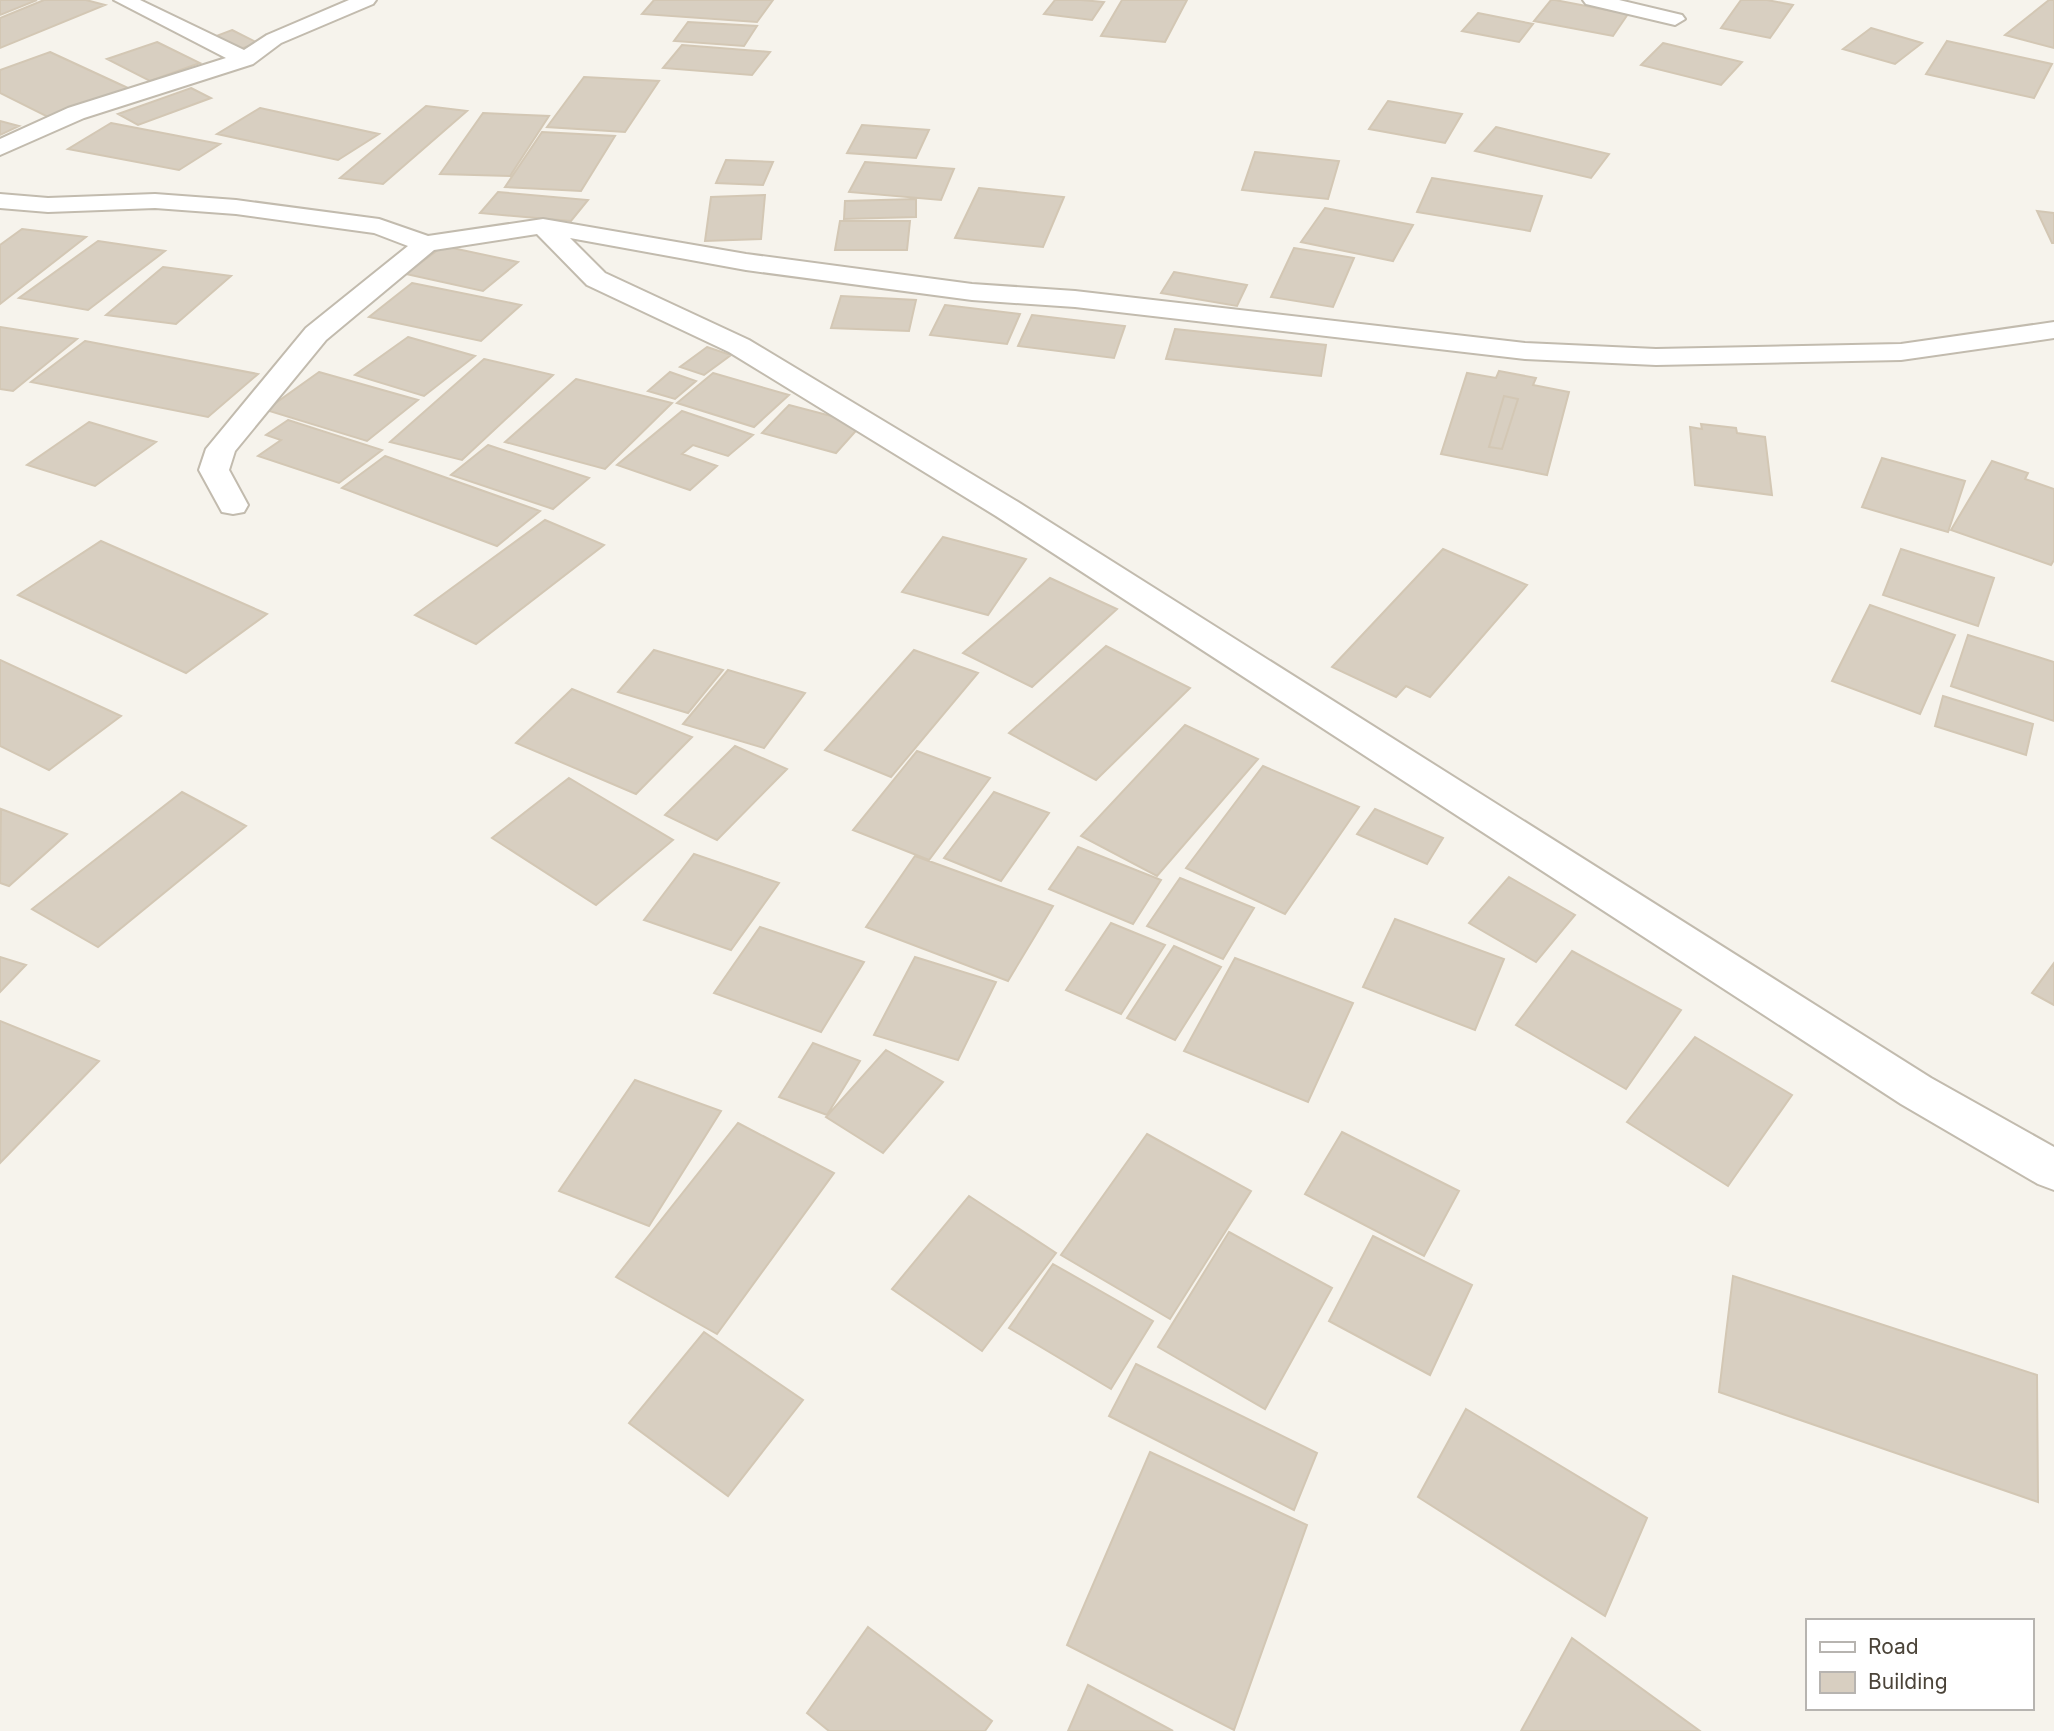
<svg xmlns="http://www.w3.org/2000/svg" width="2054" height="1731" font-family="Inter,sans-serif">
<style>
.building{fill:#d8cfc1;stroke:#d3c7b4;stroke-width:2;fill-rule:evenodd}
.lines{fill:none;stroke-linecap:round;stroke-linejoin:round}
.minor-casing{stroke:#c2bbae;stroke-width:4}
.minor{fill:#fff;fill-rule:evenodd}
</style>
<rect width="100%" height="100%" fill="#f6f3ec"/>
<!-- building -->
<path class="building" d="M 0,0 L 37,0 L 0,15 Z
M 44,0 L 86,0 L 105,5 L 0,48 L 0,18 Z
M 654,0 L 773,0 L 757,22 L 642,14 Z
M 1055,0 L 1081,0 L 1104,2 L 1092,20 L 1044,14 Z
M 1122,0 L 1187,0 L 1165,42 L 1101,36 Z
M 1551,0 L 1555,0 L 1628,14 L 1613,36 L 1534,21 Z
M 1741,0 L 1767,0 L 1793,5 L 1770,38 L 1721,28 Z
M 2049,0 L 2054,0 L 2054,48 L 2005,35 Z
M 1478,13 L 1533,24 L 1519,42 L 1462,31 Z
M 688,22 L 757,26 L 744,46 L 674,41 Z
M 1871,28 L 1922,43 L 1895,64 L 1843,49 Z
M 232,30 L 258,43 L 237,50 L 211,38 Z
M 1947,41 L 2052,64 L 2034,98 L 1926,74 Z
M 157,42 L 200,63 L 150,81 L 107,59 Z
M 1663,43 L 1742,62 L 1721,85 L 1641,65 Z
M 682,45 L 770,52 L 752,75 L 663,68 Z
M 50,52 L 128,88 L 50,118 L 0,93 L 0,70 Z
M 584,77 L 659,81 L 625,132 L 547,127 Z
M 191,88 L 211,98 L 138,125 L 118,114 Z
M 1388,101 L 1462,114 L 1445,143 L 1369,129 Z
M 426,106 L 467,111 L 383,184 L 340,178 Z
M 260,108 L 379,134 L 338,160 L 217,134 Z
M 483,113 L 549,116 L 510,176 L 440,174 Z
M 0,121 L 19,126 L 0,135 Z
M 111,123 L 220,144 L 179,170 L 68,149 Z
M 862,125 L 929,130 L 916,158 L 847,153 Z
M 1496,127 L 1609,154 L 1591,178 L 1475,151 Z
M 542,132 L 615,136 L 581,191 L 505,187 Z
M 1255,152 L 1339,161 L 1328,199 L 1242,190 Z
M 726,160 L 773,162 L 763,185 L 716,183 Z
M 865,162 L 954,169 L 941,200 L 849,192 Z
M 1432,178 L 1542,196 L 1530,231 L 1417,212 Z
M 979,188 L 1064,197 L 1043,247 L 955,238 Z
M 498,192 L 588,200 L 571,221 L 480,213 Z
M 765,195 L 761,239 L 705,241 L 711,197 Z
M 916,199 L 916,217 L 844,219 L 845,201 Z
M 1325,208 L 1413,225 L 1393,261 L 1301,242 Z
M 2037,211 L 2054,213 L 2054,243 L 2052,243 Z
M 840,221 L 910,221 L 907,250 L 835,250 Z
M 22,229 L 86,237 L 0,304 L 0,245 Z
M 98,241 L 165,251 L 88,310 L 19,298 Z
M 443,246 L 518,262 L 483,291 L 406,274 Z
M 1294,248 L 1354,258 L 1333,307 L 1271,297 Z
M 163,267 L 231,276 L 176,324 L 106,315 Z
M 1174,272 L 1247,285 L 1237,306 L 1161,293 Z
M 412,283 L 521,305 L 481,341 L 369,317 Z
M 841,296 L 916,300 L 909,331 L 831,328 Z
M 945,305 L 1020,314 L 1007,344 L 930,335 Z
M 1032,315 L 1125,326 L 1114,358 L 1018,346 Z
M 0,327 L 77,339 L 13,391 L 0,389 Z
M 1175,329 L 1326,345 L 1321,376 L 1166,359 Z
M 408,337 L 475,356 L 424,396 L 355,375 Z
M 85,341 L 258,374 L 208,417 L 31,382 Z
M 707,347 L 731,355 L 704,375 L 680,367 Z
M 484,359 L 553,375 L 462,460 L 390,442 Z
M 1499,371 L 1536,378 L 1533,385 L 1569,392 L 1547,475 L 1441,454 L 1467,373 L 1496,378 ZM 1504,396 L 1518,399 L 1502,449 L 1489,447 Z
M 319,372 L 418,400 L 367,441 L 266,410 Z
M 670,372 L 696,381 L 675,399 L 648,391 Z
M 713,373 L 789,395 L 754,427 L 677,403 Z
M 576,379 L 672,403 L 605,469 L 505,442 Z
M 1504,396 L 1518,399 L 1502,449 L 1489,447 Z
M 789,405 L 862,424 L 836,453 L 762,433 Z
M 682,411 L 753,435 L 728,456 L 693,445 L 682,454 L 717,466 L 690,490 L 617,465 Z
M 288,420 L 382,450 L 339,483 L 258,456 L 281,440 L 266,435 Z
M 89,422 L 156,442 L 95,486 L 27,465 Z
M 1701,424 L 1736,428 L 1737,433 L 1765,437 L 1772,495 L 1695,485 L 1690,427 L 1702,429 Z
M 488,445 L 589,478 L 553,509 L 451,475 Z
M 385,456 L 540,511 L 497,546 L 342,488 Z
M 1882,458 L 1965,481 L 1948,532 L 1862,507 Z
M 1992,461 L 2028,473 L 2025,479 L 2054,489 L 2054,560 L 2051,565 L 1951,530 Z
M 545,520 L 604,545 L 476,644 L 415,615 Z
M 943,537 L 1026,559 L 988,615 L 902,592 Z
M 101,541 L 267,614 L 186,673 L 18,595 Z
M 1443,549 L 1527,585 L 1430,697 L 1406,686 L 1396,697 L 1332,667 Z
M 1901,549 L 1994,578 L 1978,626 L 1883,595 Z
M 1050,578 L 1117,609 L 1032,687 L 963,653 Z
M 1870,605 L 1955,635 L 1920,714 L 1832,681 Z
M 1968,635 L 2054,662 L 2054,721 L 1951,686 Z
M 1106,646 L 1190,688 L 1096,780 L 1009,733 Z
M 654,650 L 723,670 L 688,713 L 618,692 Z
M 914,650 L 978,673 L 891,777 L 825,750 Z
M 0,660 L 121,716 L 49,770 L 0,746 Z
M 728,670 L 805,693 L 764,748 L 683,724 Z
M 572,689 L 692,737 L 636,794 L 516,743 Z
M 1943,696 L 2033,724 L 2026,755 L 1935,726 Z
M 1185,725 L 1258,759 L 1157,876 L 1081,836 Z
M 735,746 L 787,769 L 717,840 L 665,815 Z
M 917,751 L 990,778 L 929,860 L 853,830 Z
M 1263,766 L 1359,807 L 1285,914 L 1186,868 Z
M 569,778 L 673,840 L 596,905 L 492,838 Z
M 182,792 L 246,826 L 98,947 L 32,909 Z
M 994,792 L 1049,813 L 1001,881 L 944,858 Z
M 1,809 L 67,834 L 9,886 L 0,883 Z
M 1375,809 L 1443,838 L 1427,864 L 1357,834 Z
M 1078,847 L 1161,880 L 1133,924 L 1049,889 Z
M 694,854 L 779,883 L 731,950 L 644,920 Z
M 915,856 L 1053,906 L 1008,981 L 866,927 Z
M 1509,877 L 1575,915 L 1536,962 L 1469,923 Z
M 1180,878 L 1254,908 L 1223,959 L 1147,926 Z
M 1395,919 L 1504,959 L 1475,1030 L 1363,987 Z
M 1111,923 L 1165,945 L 1121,1014 L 1066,990 Z
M 760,927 L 864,962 L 821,1032 L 714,993 Z
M 1174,946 L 1221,967 L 1175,1040 L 1127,1018 Z
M 1572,951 L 1681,1010 L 1626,1089 L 1516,1025 Z
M 0,957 L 26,965 L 0,992 Z
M 915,957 L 996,982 L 958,1060 L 874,1035 Z
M 1235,958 L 1353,1003 L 1308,1102 L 1184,1051 Z
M 2054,963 L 2054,1005 L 2032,993 Z
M 0,1021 L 99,1061 L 0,1163 Z
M 1695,1037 L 1792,1095 L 1728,1186 L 1627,1122 Z
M 813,1043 L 860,1061 L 827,1115 L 779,1097 Z
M 886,1050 L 943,1082 L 883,1153 L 826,1117 Z
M 635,1080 L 721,1111 L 649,1226 L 559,1191 Z
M 738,1123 L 834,1173 L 717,1334 L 616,1277 Z
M 1342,1132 L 1459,1191 L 1424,1256 L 1305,1194 Z
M 1147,1134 L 1251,1191 L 1170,1319 L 1061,1255 Z
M 969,1196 L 1056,1253 L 982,1351 L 892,1289 Z
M 1229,1232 L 1332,1288 L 1265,1409 L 1158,1347 Z
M 1373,1236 L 1472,1285 L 1430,1375 L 1329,1321 Z
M 1053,1264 L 1153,1321 L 1111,1389 L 1009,1328 Z
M 1733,1276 L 2037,1375 L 2038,1502 L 1719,1392 Z
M 704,1332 L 803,1400 L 728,1496 L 629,1423 Z
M 1136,1364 L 1317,1453 L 1294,1510 L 1109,1416 Z
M 1466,1409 L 1647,1518 L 1605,1616 L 1418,1497 Z
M 1150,1452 L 1307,1525 L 1234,1730 L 1067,1645 Z
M 868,1627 L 992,1721 L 985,1731 L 829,1731 L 807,1713 Z
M 1572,1638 L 1700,1731 L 1521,1731 Z
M 1088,1685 L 1173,1731 L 1068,1731 Z"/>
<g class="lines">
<!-- minor casing -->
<g class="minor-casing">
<path id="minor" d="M 114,0 L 140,0 L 244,50 L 267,35 L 349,0 L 376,0 L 373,4 L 281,43 L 253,64 L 84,118 L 0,155 L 0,139 L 68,108 L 226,58 Z
M 1583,0 L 1619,0 L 1682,15 L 1685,19 L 1675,25 L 1586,4 Z
M 0,194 L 48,198 L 155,194 L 236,200 L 379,219 L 428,236 L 543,219 L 746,254 L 972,284 L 1075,291 L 1525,343 L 1656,349 L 1901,344 L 2054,322 L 2054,338 L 1901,360 L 1656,365 L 1525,359 L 1075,307 L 972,300 L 746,270 L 570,238 L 605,273 L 749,340 L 1018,502 L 1931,1078 L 2054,1147 L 2054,1190 L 2038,1184 L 1901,1104 L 996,516 L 729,352 L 587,285 L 537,234 L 434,250 L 326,340 L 235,451 L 229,470 L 248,505 L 244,512 L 233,514 L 222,512 L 199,470 L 206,449 L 306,328 L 408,246 L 374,233 L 236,214 L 155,208 L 48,212 L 0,208 Z"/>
</g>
<!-- minor -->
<use href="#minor" class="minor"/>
</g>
<!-- legend -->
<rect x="1806" y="1619" width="228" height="91" fill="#ffffff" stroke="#b7b4b0" stroke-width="2"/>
<rect x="1820" y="1642" width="35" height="10" fill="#ffffff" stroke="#b7b4b0" stroke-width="2"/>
<text x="1868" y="1654" font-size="21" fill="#4b4439">Road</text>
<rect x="1820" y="1672" width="35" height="21" fill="#d8cfc1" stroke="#b7b4b0" stroke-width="2"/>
<text x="1868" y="1689" font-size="21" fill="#4b4439">Building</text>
</svg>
